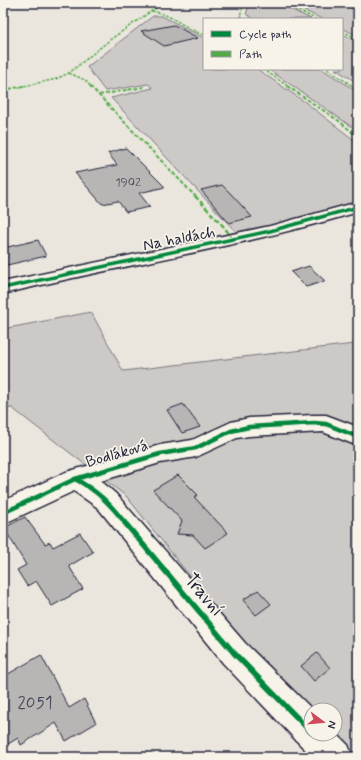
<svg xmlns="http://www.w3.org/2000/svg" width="361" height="760" font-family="Mynerve,sans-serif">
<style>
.green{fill:#cdc9c6;stroke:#787680}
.building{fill:#b8b6b5;stroke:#22223b}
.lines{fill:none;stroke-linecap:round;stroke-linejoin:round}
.street-casing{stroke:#22223b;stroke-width:3}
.street{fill:#f7f3e8;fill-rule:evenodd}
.quiet-far2{stroke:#53aa46;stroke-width:1.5;stroke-dasharray:3 1.5;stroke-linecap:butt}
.quiet-far1{stroke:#53aa46;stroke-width:2;stroke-dasharray:4 2;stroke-linecap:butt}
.quiet{stroke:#53aa46;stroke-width:2.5;stroke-dasharray:5 2.5;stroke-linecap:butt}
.cycleway-far2-casing{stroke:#f7f3e8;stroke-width:5.5}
.cycleway-far1-casing{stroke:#f7f3e8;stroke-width:7}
.cycleway-casing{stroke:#f7f3e8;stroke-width:8}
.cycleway-far2{stroke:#00873e;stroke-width:3.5}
.cycleway-far1{stroke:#00873e;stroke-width:4.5}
.cycleway{stroke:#00873e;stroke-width:5.5}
.labels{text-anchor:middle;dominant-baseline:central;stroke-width:3.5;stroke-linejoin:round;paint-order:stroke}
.far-number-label{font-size:12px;fill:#48475a}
.street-label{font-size:16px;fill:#22223b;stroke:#f7f3e8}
.near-number-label{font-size:17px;fill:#48475a}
.near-street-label{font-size:19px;fill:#22223b;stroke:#f7f3e8}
</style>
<rect width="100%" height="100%" fill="#eae6de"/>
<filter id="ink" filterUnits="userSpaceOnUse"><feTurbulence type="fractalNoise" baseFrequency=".025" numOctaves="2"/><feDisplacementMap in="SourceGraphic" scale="8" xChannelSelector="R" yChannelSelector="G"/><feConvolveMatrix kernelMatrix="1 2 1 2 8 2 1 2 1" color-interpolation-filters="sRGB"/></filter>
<g filter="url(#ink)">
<!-- green -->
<path class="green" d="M 250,3 L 277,3 L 311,19 L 254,19 L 246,14 Z
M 288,3 L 339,3 L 358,11 L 358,36 L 342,28 L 342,19 L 322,19 Z
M 153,16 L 162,16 L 204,38 L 204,69 L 257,69 L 305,102 L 358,143 L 358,201 L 291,221 L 238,234 L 111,98 L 153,88 L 148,84 L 105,91 L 87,67 Z
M 342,34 L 358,41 L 358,83 L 335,69 L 342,69 Z
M 268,69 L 322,69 L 358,92 L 358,131 Z
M 91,312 L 123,371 L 354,344 L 358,347 L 358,757 L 347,757 L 335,734 L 335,710 L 311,710 L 236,634 L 127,497 L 12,408 L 3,409 L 3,329 Z"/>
<!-- building -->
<path class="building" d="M 174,25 L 198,38 L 164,46 L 141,31 Z
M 126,148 L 165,187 L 139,193 L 150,207 L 126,212 L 118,201 L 102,204 L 75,173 L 117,165 L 108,153 Z
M 222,185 L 231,194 L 252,217 L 229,223 L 201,190 Z
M 38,240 L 46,256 L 3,266 L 3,248 Z
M 309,266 L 325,281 L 306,287 L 291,272 Z
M 183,404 L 200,427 L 182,433 L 167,410 Z
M 178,475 L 198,495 L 194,497 L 228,533 L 205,548 L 193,535 L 177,534 L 182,521 L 153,490 Z
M 25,517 L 45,544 L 50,542 L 53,547 L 80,533 L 93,552 L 69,566 L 83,589 L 52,606 L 36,581 L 27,586 L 17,570 L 26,565 L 4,528 Z
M 258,590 L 271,604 L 256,615 L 243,600 Z
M 317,653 L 330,668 L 314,681 L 301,666 Z
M 41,655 L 69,708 L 84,699 L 96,723 L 66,741 L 56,723 L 21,745 L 18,738 L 3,747 L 3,677 Z"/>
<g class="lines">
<!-- street casing -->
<g class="street-casing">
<path id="street" d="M 358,202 L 358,212 C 241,247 121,265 3,294 L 3,282 L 270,226 Z
M 314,415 L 326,415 L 358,427 L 358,446 L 323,432 L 249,436 L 237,438 L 196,457 L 160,463 L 101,481 L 116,494 L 245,643 L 313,710 L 311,710 L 311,734 L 335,734 L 335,732 L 348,745 L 353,757 L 312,757 L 223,663 L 98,508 L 74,491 L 3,524 L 3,501 L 66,472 L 160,445 L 192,440 L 231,422 L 249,418 Z"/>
</g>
<!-- street -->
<use href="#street" class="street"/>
<!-- quiet-far2 -->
<path class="quiet-far2" d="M 244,3 L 240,16 L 245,19
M 282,3 L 316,19
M 342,3 L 358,10
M 152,11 C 173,15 184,28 204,35
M 342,31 L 358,39
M 263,69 L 289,87
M 327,69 L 354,87
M 69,73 L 85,80 L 91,87
M 20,87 L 56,79 L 69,73 L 111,39 L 163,3"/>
<!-- quiet-far1 -->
<path class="quiet-far1" d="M 90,86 L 196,197
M 287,86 L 339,121 L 358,137
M 353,86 L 358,89
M 3,90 L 25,86
M 99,95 L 144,87"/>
<!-- quiet -->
<path class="quiet" d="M 195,196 L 225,228 L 233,240"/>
<!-- cycleway-far2 casing -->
<g class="cycleway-far2-casing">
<path id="cycleway-far2" d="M 3,288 L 270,231 L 358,207"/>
</g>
<!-- cycleway-far1 casing -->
<g class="cycleway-far1-casing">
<path id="cycleway-far1" d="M 75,479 C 98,491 110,504 126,524
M 3,513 L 75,479 L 160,454 L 196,448 L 231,431 L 249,427 L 314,423 L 326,424 L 358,437"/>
</g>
<!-- cycleway casing -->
<g class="cycleway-casing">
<path id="cycleway" d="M 125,523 L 234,653 L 311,732"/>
</g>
<!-- cycleway-far2 -->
<use href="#cycleway-far2" class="cycleway-far2"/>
<!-- cycleway-far1 -->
<use href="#cycleway-far1" class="cycleway-far1"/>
<!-- cycleway -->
<use href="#cycleway" class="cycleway"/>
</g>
</g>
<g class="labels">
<!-- far-number labels -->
<g class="far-number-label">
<text x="128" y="183">1902</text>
</g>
<!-- street labels -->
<g class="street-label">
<text transform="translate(179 239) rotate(-11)">Na haldách</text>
<text transform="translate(117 454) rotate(-16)">Bodláková</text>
</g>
<!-- near-number labels -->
<g class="near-number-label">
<text x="35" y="703">2051</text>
</g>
<!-- near-street labels -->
<g class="near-street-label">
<text transform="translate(204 595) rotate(50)">Travní</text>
</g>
</g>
<!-- margin -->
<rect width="361" height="760" fill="none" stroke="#f7f3e8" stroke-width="16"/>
<rect x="8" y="8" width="345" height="744" fill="none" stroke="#22223b" stroke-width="1.5" filter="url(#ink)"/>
<!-- legend -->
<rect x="203" y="18" width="140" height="52" fill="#f7f3e8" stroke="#a29fa3"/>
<rect x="211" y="31" width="20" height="6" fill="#00873e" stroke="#a29fa3"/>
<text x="239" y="38" font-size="12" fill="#22223b">Cycle path</text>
<rect x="211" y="51" width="20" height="6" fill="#53aa46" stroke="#a29fa3"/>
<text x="239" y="58" font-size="12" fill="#22223b">Path</text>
<!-- north arrow -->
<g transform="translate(323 722) rotate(106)"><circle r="19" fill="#f7f3e8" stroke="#a29fa3"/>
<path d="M0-3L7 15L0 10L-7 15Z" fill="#d1495b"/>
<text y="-6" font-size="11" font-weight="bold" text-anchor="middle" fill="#22223b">N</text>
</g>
</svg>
